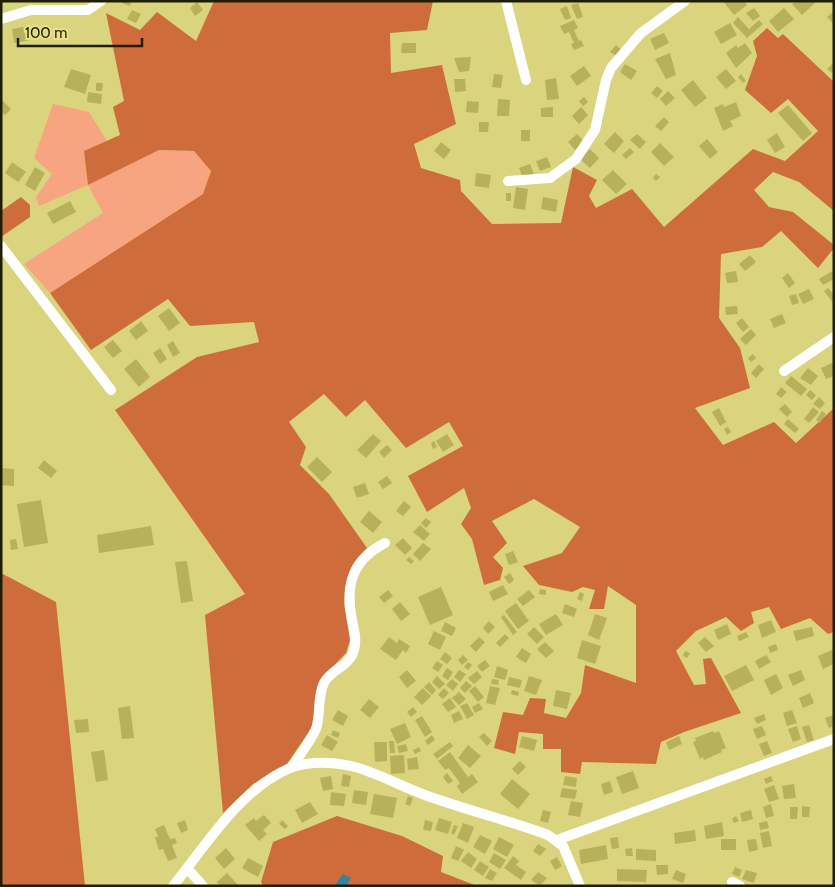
<svg xmlns="http://www.w3.org/2000/svg" width="835" height="887" font-family="Cabin,sans-serif">
<style>
.green{fill:#f6a580}
.forest{fill:#cf6c3c}
.water{fill:#38829d}
.building{fill:#b7b15b}
.lines{fill:none;stroke-linecap:round;stroke-linejoin:round}
.minor{stroke:#fff;stroke-width:10}
</style>
<rect width="100%" height="100%" fill="#d9d47d"/>
<!-- green -->
<path class="green" d="M 53,104 L 89,112 L 107,141 L 84,151 L 88,185 L 158,150 L 194,151 L 211,171 L 203,194 L 50,293 L 24,264 L 103,213 L 88,185 L 39,206 L 36,197 L 52,174 L 34,158 Z"/>
<!-- forest -->
<path class="forest" d="M 214,1 L 433,1 L 427,30 L 390,33 L 391,73 L 442,65 L 456,124 L 414,144 L 421,168 L 460,180 L 461,191 L 492,224 L 561,223 L 573,167 L 597,180 L 589,196 L 596,208 L 632,189 L 664,227 L 753,149 L 785,161 L 818,131 L 788,99 L 771,113 L 745,90 L 757,56 L 753,41 L 767,28 L 778,38 L 783,34 L 834,82 L 834,211 L 799,182 L 773,172 L 754,190 L 769,207 L 793,212 L 834,245 L 834,248 L 818,268 L 781,231 L 762,247 L 721,254 L 719,318 L 740,348 L 750,388 L 695,408 L 723,445 L 774,422 L 796,443 L 834,408 L 834,632 L 828,634 L 810,618 L 781,629 L 769,607 L 751,612 L 754,623 L 741,631 L 726,617 L 696,631 L 676,651 L 694,685 L 706,684 L 703,659 L 711,658 L 741,713 L 684,732 L 661,742 L 656,764 L 582,762 L 580,774 L 561,772 L 561,749 L 543,749 L 543,734 L 519,732 L 515,754 L 494,748 L 503,712 L 523,715 L 530,698 L 546,699 L 544,713 L 566,718 L 581,693 L 585,665 L 636,683 L 636,605 L 608,586 L 604,609 L 589,609 L 595,590 L 583,587 L 572,592 L 539,585 L 523,566 L 562,553 L 580,527 L 534,499 L 492,521 L 507,543 L 493,557 L 503,568 L 500,580 L 484,585 L 472,539 L 461,524 L 471,508 L 464,488 L 427,512 L 408,476 L 463,446 L 449,422 L 406,448 L 365,400 L 346,417 L 324,394 L 289,422 L 306,447 L 300,465 L 329,494 L 367,548 L 356,560 L 345,587 L 344,604 L 350,640 L 346,653 L 323,677 L 312,727 L 287,764 L 253,784 L 223,813 L 205,615 L 245,594 L 115,410 L 197,357 L 259,342 L 254,322 L 190,326 L 168,299 L 91,350 L 50,293 L 203,194 L 211,171 L 194,151 L 159,150 L 88,185 L 84,151 L 120,135 L 113,107 L 124,101 L 106,13 L 140,30 L 157,12 L 196,41 Z
M 21,197 L 30,205 L 30,217 L 1,237 L 1,211 Z
M 1,573 L 56,602 L 85,886 L 1,886 Z
M 337,816 L 402,836 L 443,856 L 441,872 L 477,886 L 263,886 L 261,882 L 273,842 Z"/>
<!-- water -->
<path class="water" d="M 343,874 L 351,878 L 346,886 L 334,886 Z"/>
<!-- building -->
<path class="building" d="M 123,1 L 131,1 L 130,6 L 122,3 Z
M 723,1 L 744,1 L 747,5 L 734,15 Z
M 795,1 L 817,1 L 802,15 L 792,4 Z
M 197,2 L 203,10 L 195,16 L 190,8 Z
M 578,3 L 583,17 L 577,19 L 571,5 Z
M 567,6 L 571,18 L 565,20 L 560,9 Z
M 754,8 L 760,16 L 753,21 L 746,13 Z
M 784,8 L 794,19 L 778,32 L 769,21 Z
M 132,10 L 141,14 L 136,23 L 127,19 Z
M 834,11 L 834,24 L 827,17 Z
M 738,17 L 749,29 L 759,20 L 763,24 L 747,38 L 733,23 Z
M 574,20 L 578,28 L 574,30 L 579,41 L 581,40 L 584,46 L 574,50 L 571,44 L 574,43 L 569,32 L 564,34 L 560,26 Z
M 730,23 L 737,35 L 721,44 L 714,32 Z
M 28,26 L 31,40 L 14,43 L 12,29 Z
M 664,33 L 669,43 L 655,50 L 650,39 Z
M 402,43 L 416,43 L 416,53 L 401,53 Z
M 745,43 L 752,53 L 736,68 L 726,53 L 736,45 L 738,48 Z
M 616,45 L 623,51 L 618,57 L 610,52 Z
M 670,53 L 676,75 L 666,79 L 655,59 Z
M 471,57 L 469,71 L 459,72 L 454,58 Z
M 833,63 L 834,71 L 832,73 L 827,69 Z
M 625,64 L 637,71 L 631,80 L 620,72 Z
M 584,66 L 591,76 L 577,86 L 570,76 Z
M 71,69 L 91,75 L 85,94 L 64,87 Z
M 726,69 L 736,81 L 726,89 L 716,77 Z
M 494,74 L 503,75 L 501,88 L 492,87 Z
M 741,74 L 746,81 L 743,83 L 738,77 Z
M 556,78 L 559,99 L 547,100 L 545,80 Z
M 454,79 L 465,79 L 466,91 L 455,92 Z
M 693,80 L 707,98 L 695,107 L 681,90 Z
M 96,83 L 103,83 L 102,91 L 96,91 Z
M 657,86 L 663,91 L 657,98 L 651,93 Z
M 668,91 L 675,98 L 666,106 L 660,99 Z
M 88,92 L 102,94 L 101,104 L 87,102 Z
M 584,97 L 588,102 L 583,106 L 579,101 Z
M 1,99 L 11,109 L 5,115 L 1,112 Z
M 498,99 L 510,100 L 509,116 L 497,116 Z
M 467,101 L 479,102 L 478,113 L 466,112 Z
M 736,102 L 741,116 L 730,121 L 733,126 L 723,131 L 714,108 L 723,104 L 724,107 Z
M 788,105 L 812,133 L 803,141 L 778,113 Z
M 553,107 L 553,117 L 541,117 L 541,108 Z
M 581,107 L 588,115 L 579,124 L 572,116 Z
M 664,117 L 669,122 L 661,131 L 655,126 Z
M 479,122 L 489,122 L 488,132 L 479,132 Z
M 521,130 L 530,130 L 530,141 L 521,141 Z
M 615,132 L 624,141 L 614,153 L 604,144 Z
M 777,133 L 785,147 L 775,153 L 767,140 Z
M 577,134 L 584,141 L 575,150 L 568,142 Z
M 637,134 L 646,142 L 640,149 L 630,140 Z
M 707,139 L 718,152 L 710,159 L 699,146 Z
M 441,142 L 451,150 L 444,159 L 434,151 Z
M 660,143 L 674,157 L 664,166 L 651,152 Z
M 630,148 L 634,152 L 626,159 L 622,155 Z
M 590,149 L 599,158 L 590,168 L 580,159 Z
M 547,157 L 551,167 L 540,171 L 536,161 Z
M 12,162 L 26,172 L 18,182 L 5,173 Z
M 530,164 L 534,174 L 523,178 L 519,168 Z
M 35,167 L 45,173 L 35,191 L 25,185 Z
M 613,170 L 627,184 L 616,194 L 602,180 Z
M 476,173 L 491,175 L 489,188 L 475,186 Z
M 656,174 L 660,177 L 656,181 L 653,178 Z
M 516,187 L 528,189 L 525,210 L 513,208 Z
M 506,193 L 511,193 L 511,201 L 506,201 Z
M 543,197 L 558,200 L 556,212 L 541,209 Z
M 70,201 L 76,212 L 53,224 L 47,213 Z
M 750,255 L 756,262 L 745,271 L 739,264 Z
M 834,270 L 834,279 L 823,285 L 819,279 Z
M 736,271 L 738,282 L 727,283 L 725,273 Z
M 788,273 L 795,283 L 789,288 L 782,278 Z
M 828,288 L 834,295 L 834,304 L 824,291 Z
M 809,289 L 814,299 L 803,304 L 798,294 Z
M 796,294 L 799,303 L 792,305 L 789,296 Z
M 737,306 L 738,314 L 726,315 L 725,307 Z
M 169,308 L 180,323 L 169,331 L 158,316 Z
M 782,314 L 786,323 L 774,328 L 770,319 Z
M 742,318 L 749,327 L 743,332 L 736,323 Z
M 141,321 L 148,331 L 136,340 L 129,331 Z
M 751,329 L 756,335 L 746,345 L 740,339 Z
M 113,340 L 122,351 L 113,358 L 104,347 Z
M 173,341 L 180,353 L 173,357 L 167,345 Z
M 160,348 L 167,359 L 160,364 L 153,353 Z
M 753,354 L 756,358 L 751,362 L 748,358 Z
M 136,359 L 150,377 L 139,387 L 124,369 Z
M 834,362 L 834,376 L 826,379 L 821,368 Z
M 759,364 L 764,369 L 756,378 L 751,373 Z
M 808,368 L 818,376 L 811,385 L 800,378 Z
M 791,376 L 807,389 L 801,396 L 785,383 Z
M 781,387 L 787,392 L 781,398 L 776,394 Z
M 810,390 L 816,395 L 812,400 L 806,395 Z
M 819,397 L 825,403 L 820,409 L 813,404 Z
M 785,404 L 792,412 L 787,417 L 779,409 Z
M 813,407 L 819,412 L 809,423 L 804,419 Z
M 719,408 L 726,422 L 720,426 L 712,412 Z
M 822,411 L 826,414 L 820,423 L 816,420 Z
M 788,419 L 799,429 L 795,433 L 784,424 Z
M 728,427 L 731,432 L 727,435 L 724,429 Z
M 373,434 L 381,441 L 366,458 L 357,450 Z
M 447,434 L 454,445 L 443,452 L 436,441 Z
M 434,441 L 437,447 L 433,449 L 431,443 Z
M 387,445 L 392,450 L 384,458 L 379,452 Z
M 317,457 L 332,472 L 322,482 L 307,467 Z
M 44,460 L 57,471 L 51,478 L 38,468 Z
M 1,468 L 14,469 L 14,486 L 1,485 Z
M 387,476 L 392,483 L 383,489 L 378,482 Z
M 365,483 L 369,494 L 357,498 L 353,487 Z
M 41,500 L 48,543 L 24,547 L 17,504 Z
M 404,501 L 411,507 L 403,516 L 396,511 Z
M 369,511 L 382,522 L 373,533 L 360,522 Z
M 426,518 L 431,522 L 426,528 L 421,523 Z
M 420,525 L 430,534 L 424,541 L 413,532 Z
M 151,526 L 154,545 L 99,553 L 97,535 Z
M 403,538 L 412,548 L 405,555 L 395,545 Z
M 16,539 L 18,549 L 11,550 L 10,540 Z
M 423,543 L 431,549 L 420,561 L 413,554 Z
M 513,551 L 518,562 L 509,565 L 505,554 Z
M 409,557 L 414,561 L 411,564 L 406,560 Z
M 187,561 L 193,601 L 181,603 L 175,562 Z
M 510,573 L 514,580 L 509,584 L 504,577 Z
M 503,585 L 508,594 L 493,601 L 489,592 Z
M 441,587 L 453,615 L 430,625 L 418,597 Z
M 540,589 L 546,590 L 546,595 L 539,594 Z
M 388,590 L 393,596 L 384,603 L 379,597 Z
M 529,590 L 535,597 L 523,606 L 517,599 Z
M 580,592 L 584,594 L 582,601 L 577,599 Z
M 400,602 L 410,614 L 401,621 L 392,609 Z
M 516,603 L 529,621 L 518,629 L 505,611 Z
M 565,604 L 577,609 L 574,617 L 562,613 Z
M 556,614 L 563,625 L 546,635 L 539,624 Z
M 595,614 L 607,618 L 599,640 L 588,635 Z
M 504,615 L 517,632 L 513,635 L 501,617 Z
M 771,620 L 776,632 L 762,638 L 758,625 Z
M 489,621 L 495,627 L 488,634 L 483,628 Z
M 445,622 L 456,628 L 452,636 L 441,631 Z
M 727,624 L 731,634 L 718,640 L 714,630 Z
M 534,627 L 544,637 L 537,644 L 527,634 Z
M 812,627 L 814,636 L 796,641 L 793,631 Z
M 434,631 L 446,637 L 440,650 L 428,644 Z
M 746,632 L 749,637 L 739,641 L 737,636 Z
M 505,634 L 509,638 L 500,647 L 496,643 Z
M 389,637 L 397,643 L 399,639 L 410,646 L 406,653 L 403,650 L 396,660 L 380,649 Z
M 479,637 L 485,642 L 476,652 L 470,646 Z
M 705,637 L 714,646 L 706,652 L 698,643 Z
M 582,640 L 601,646 L 595,664 L 577,658 Z
M 545,642 L 554,651 L 546,658 L 537,649 Z
M 776,644 L 778,650 L 770,653 L 768,647 Z
M 522,648 L 531,654 L 526,663 L 516,657 Z
M 834,649 L 834,664 L 823,669 L 818,656 Z
M 685,651 L 690,653 L 687,658 L 683,656 Z
M 445,652 L 452,658 L 447,664 L 440,659 Z
M 463,655 L 468,660 L 462,665 L 458,660 Z
M 766,655 L 771,662 L 759,669 L 755,661 Z
M 485,660 L 490,666 L 482,672 L 477,666 Z
M 437,661 L 443,665 L 438,672 L 432,668 Z
M 468,662 L 472,665 L 468,670 L 464,667 Z
M 746,665 L 754,680 L 732,691 L 724,676 Z
M 497,666 L 508,670 L 505,680 L 494,677 Z
M 447,668 L 453,672 L 448,680 L 442,676 Z
M 407,670 L 416,681 L 407,688 L 399,677 Z
M 459,670 L 466,674 L 460,682 L 454,677 Z
M 801,670 L 805,680 L 793,686 L 788,675 Z
M 477,671 L 482,677 L 474,684 L 468,678 Z
M 776,674 L 783,688 L 771,695 L 764,680 Z
M 437,676 L 445,684 L 439,689 L 432,682 Z
M 529,676 L 542,680 L 536,695 L 524,691 Z
M 509,677 L 522,680 L 520,688 L 507,685 Z
M 452,679 L 458,684 L 453,691 L 446,685 Z
M 492,679 L 499,680 L 498,685 L 491,684 Z
M 466,681 L 472,686 L 465,693 L 460,688 Z
M 429,682 L 436,690 L 432,695 L 424,687 Z
M 475,686 L 484,697 L 478,702 L 469,691 Z
M 490,686 L 500,688 L 495,705 L 486,703 Z
M 423,688 L 431,696 L 422,705 L 414,697 Z
M 444,688 L 449,693 L 443,699 L 438,695 Z
M 512,690 L 519,692 L 518,696 L 511,694 Z
M 556,690 L 571,693 L 567,709 L 553,706 Z
M 459,692 L 466,699 L 459,705 L 452,698 Z
M 810,693 L 814,703 L 803,708 L 799,698 Z
M 450,698 L 456,707 L 448,712 L 442,704 Z
M 369,699 L 379,707 L 370,718 L 360,710 Z
M 467,703 L 474,715 L 467,719 L 460,706 Z
M 479,703 L 483,709 L 475,713 L 472,707 Z
M 130,706 L 134,738 L 122,739 L 118,708 Z
M 413,707 L 417,712 L 411,717 L 407,712 Z
M 338,710 L 348,716 L 343,726 L 332,720 Z
M 792,710 L 797,723 L 787,726 L 783,713 Z
M 459,711 L 463,719 L 454,723 L 451,715 Z
M 764,714 L 766,720 L 757,724 L 754,718 Z
M 834,715 L 834,726 L 829,728 L 825,718 Z
M 422,716 L 432,732 L 425,737 L 415,720 Z
M 88,719 L 89,732 L 76,733 L 74,720 Z
M 405,723 L 411,737 L 397,744 L 390,729 Z
M 809,725 L 814,740 L 807,742 L 802,727 Z
M 762,726 L 766,735 L 757,739 L 753,729 Z
M 797,726 L 801,739 L 793,742 L 788,729 Z
M 333,730 L 340,733 L 338,738 L 331,735 Z
M 713,731 L 714,733 L 719,731 L 726,748 L 721,750 L 722,752 L 704,760 L 703,757 L 700,759 L 693,742 L 696,741 L 695,738 Z
M 484,733 L 492,741 L 487,746 L 479,737 Z
M 327,735 L 338,742 L 332,751 L 321,745 Z
M 432,735 L 435,740 L 428,745 L 425,741 Z
M 522,736 L 537,740 L 534,751 L 519,747 Z
M 679,736 L 682,744 L 669,750 L 666,742 Z
M 389,741 L 394,741 L 395,753 L 390,753 Z
M 767,741 L 772,753 L 764,756 L 759,744 Z
M 374,742 L 387,742 L 387,761 L 375,762 Z
M 450,742 L 453,746 L 437,759 L 433,754 Z
M 406,744 L 408,751 L 399,753 L 397,746 Z
M 468,745 L 481,756 L 470,768 L 458,758 Z
M 419,747 L 421,751 L 415,754 L 413,750 Z
M 104,750 L 108,780 L 96,782 L 91,752 Z
M 450,752 L 468,777 L 472,774 L 478,782 L 462,794 L 457,786 L 460,783 L 449,768 L 445,770 L 438,761 Z
M 404,755 L 405,773 L 391,774 L 390,756 Z
M 417,757 L 419,769 L 408,770 L 407,759 Z
M 520,761 L 526,767 L 518,775 L 512,769 Z
M 633,771 L 639,788 L 622,794 L 616,777 Z
M 447,773 L 453,781 L 448,784 L 443,777 Z
M 343,774 L 351,776 L 349,787 L 341,786 Z
M 331,776 L 333,789 L 323,791 L 320,778 Z
M 565,776 L 577,778 L 576,787 L 563,785 Z
M 771,776 L 773,781 L 766,784 L 764,779 Z
M 512,779 L 530,794 L 518,809 L 500,794 Z
M 610,781 L 613,792 L 604,795 L 601,784 Z
M 794,784 L 796,798 L 784,799 L 782,786 Z
M 774,785 L 779,799 L 769,802 L 764,789 Z
M 562,788 L 577,790 L 575,799 L 560,797 Z
M 354,790 L 368,792 L 366,805 L 352,803 Z
M 331,792 L 346,794 L 344,806 L 330,805 Z
M 374,794 L 397,798 L 393,818 L 370,814 Z
M 408,796 L 413,798 L 410,806 L 405,804 Z
M 571,801 L 583,803 L 580,817 L 568,815 Z
M 310,802 L 318,814 L 302,823 L 295,810 Z
M 771,804 L 774,816 L 766,818 L 763,807 Z
M 802,806 L 810,807 L 809,817 L 802,817 Z
M 790,807 L 798,807 L 797,819 L 790,819 Z
M 543,810 L 551,812 L 548,823 L 540,821 Z
M 751,810 L 753,819 L 742,822 L 740,813 Z
M 264,815 L 271,823 L 263,830 L 267,834 L 259,841 L 245,825 L 254,818 L 256,821 Z
M 736,816 L 739,821 L 734,823 L 732,819 Z
M 439,818 L 452,822 L 448,834 L 435,830 Z
M 185,820 L 188,830 L 181,833 L 177,823 Z
M 282,820 L 288,826 L 285,829 L 279,824 Z
M 425,820 L 433,822 L 431,831 L 423,830 Z
M 767,821 L 769,828 L 760,830 L 759,823 Z
M 722,822 L 724,836 L 706,839 L 704,826 Z
M 463,823 L 474,827 L 468,843 L 457,838 Z
M 164,825 L 170,839 L 175,838 L 177,843 L 172,845 L 177,858 L 168,861 L 163,849 L 159,850 L 155,838 L 158,836 L 155,829 Z
M 454,825 L 458,826 L 454,835 L 451,833 Z
M 695,830 L 696,841 L 675,844 L 674,833 Z
M 769,831 L 772,846 L 763,848 L 760,833 Z
M 480,835 L 492,841 L 485,854 L 473,847 Z
M 499,837 L 514,845 L 507,857 L 493,849 Z
M 618,837 L 619,848 L 612,849 L 610,838 Z
M 721,839 L 736,839 L 736,850 L 721,850 Z
M 756,839 L 758,850 L 749,852 L 747,840 Z
M 538,844 L 546,849 L 540,856 L 533,851 Z
M 606,845 L 608,859 L 581,864 L 579,850 Z
M 456,846 L 464,850 L 458,861 L 451,858 Z
M 226,848 L 235,859 L 224,869 L 215,858 Z
M 632,848 L 633,856 L 626,856 L 625,849 Z
M 636,849 L 656,850 L 656,861 L 636,860 Z
M 468,852 L 477,859 L 471,868 L 461,861 Z
M 494,853 L 506,860 L 500,869 L 489,862 Z
M 513,856 L 519,861 L 516,865 L 526,872 L 521,880 L 504,868 Z
M 557,857 L 562,866 L 555,870 L 550,861 Z
M 248,858 L 263,866 L 258,877 L 242,868 Z
M 480,861 L 489,867 L 483,876 L 474,870 Z
M 656,865 L 668,865 L 668,874 L 657,875 Z
M 735,867 L 742,870 L 739,877 L 732,874 Z
M 490,869 L 497,873 L 492,881 L 485,878 Z
M 617,869 L 647,870 L 646,882 L 617,881 Z
M 676,870 L 686,874 L 683,883 L 672,879 Z
M 746,870 L 757,873 L 754,883 L 742,879 Z
M 538,872 L 547,878 L 540,886 L 531,880 Z
M 227,873 L 239,886 L 220,886 L 217,882 Z"/>
<g class="lines">
<!-- minor -->
<path class="minor" d="M 506,1 L 526,80
M 1,19 L 31,10 L 88,10 L 101,1
M 508,181 L 550,178 L 576,159 L 595,130 L 606,80 L 611,68 L 641,33 L 685,1
M 1,246 L 111,390
M 784,371 L 834,337
M 291,768 C 299,756 310,742 316,729 C 321,714 317,697 324,683 C 330,670 350,666 354,650 C 357,640 354,630 352,620 C 345,585 352,560 385,543
M 557,840 L 834,739
M 187,868 L 203,886
M 732,882 L 740,886
M 173,886 C 207,844 239,790 290,768 C 309,761 332,762 351,766 C 376,772 400,786 425,795 C 466,810 508,820 548,835 L 563,846 L 580,886"/>
</g>
<!-- border -->
<rect width="835" height="887" fill="none" stroke="#1f1d03" stroke-width="5"/>
<!-- scale -->
<path d="M18 38v8h124v-8" fill="none" stroke="#1f1d03" stroke-width="2.5"/>
<text x="25" y="38" font-size="15" fill="#1f1d03" stroke="#e6e18a" stroke-width="4" paint-order="stroke">100 m</text>
</svg>
